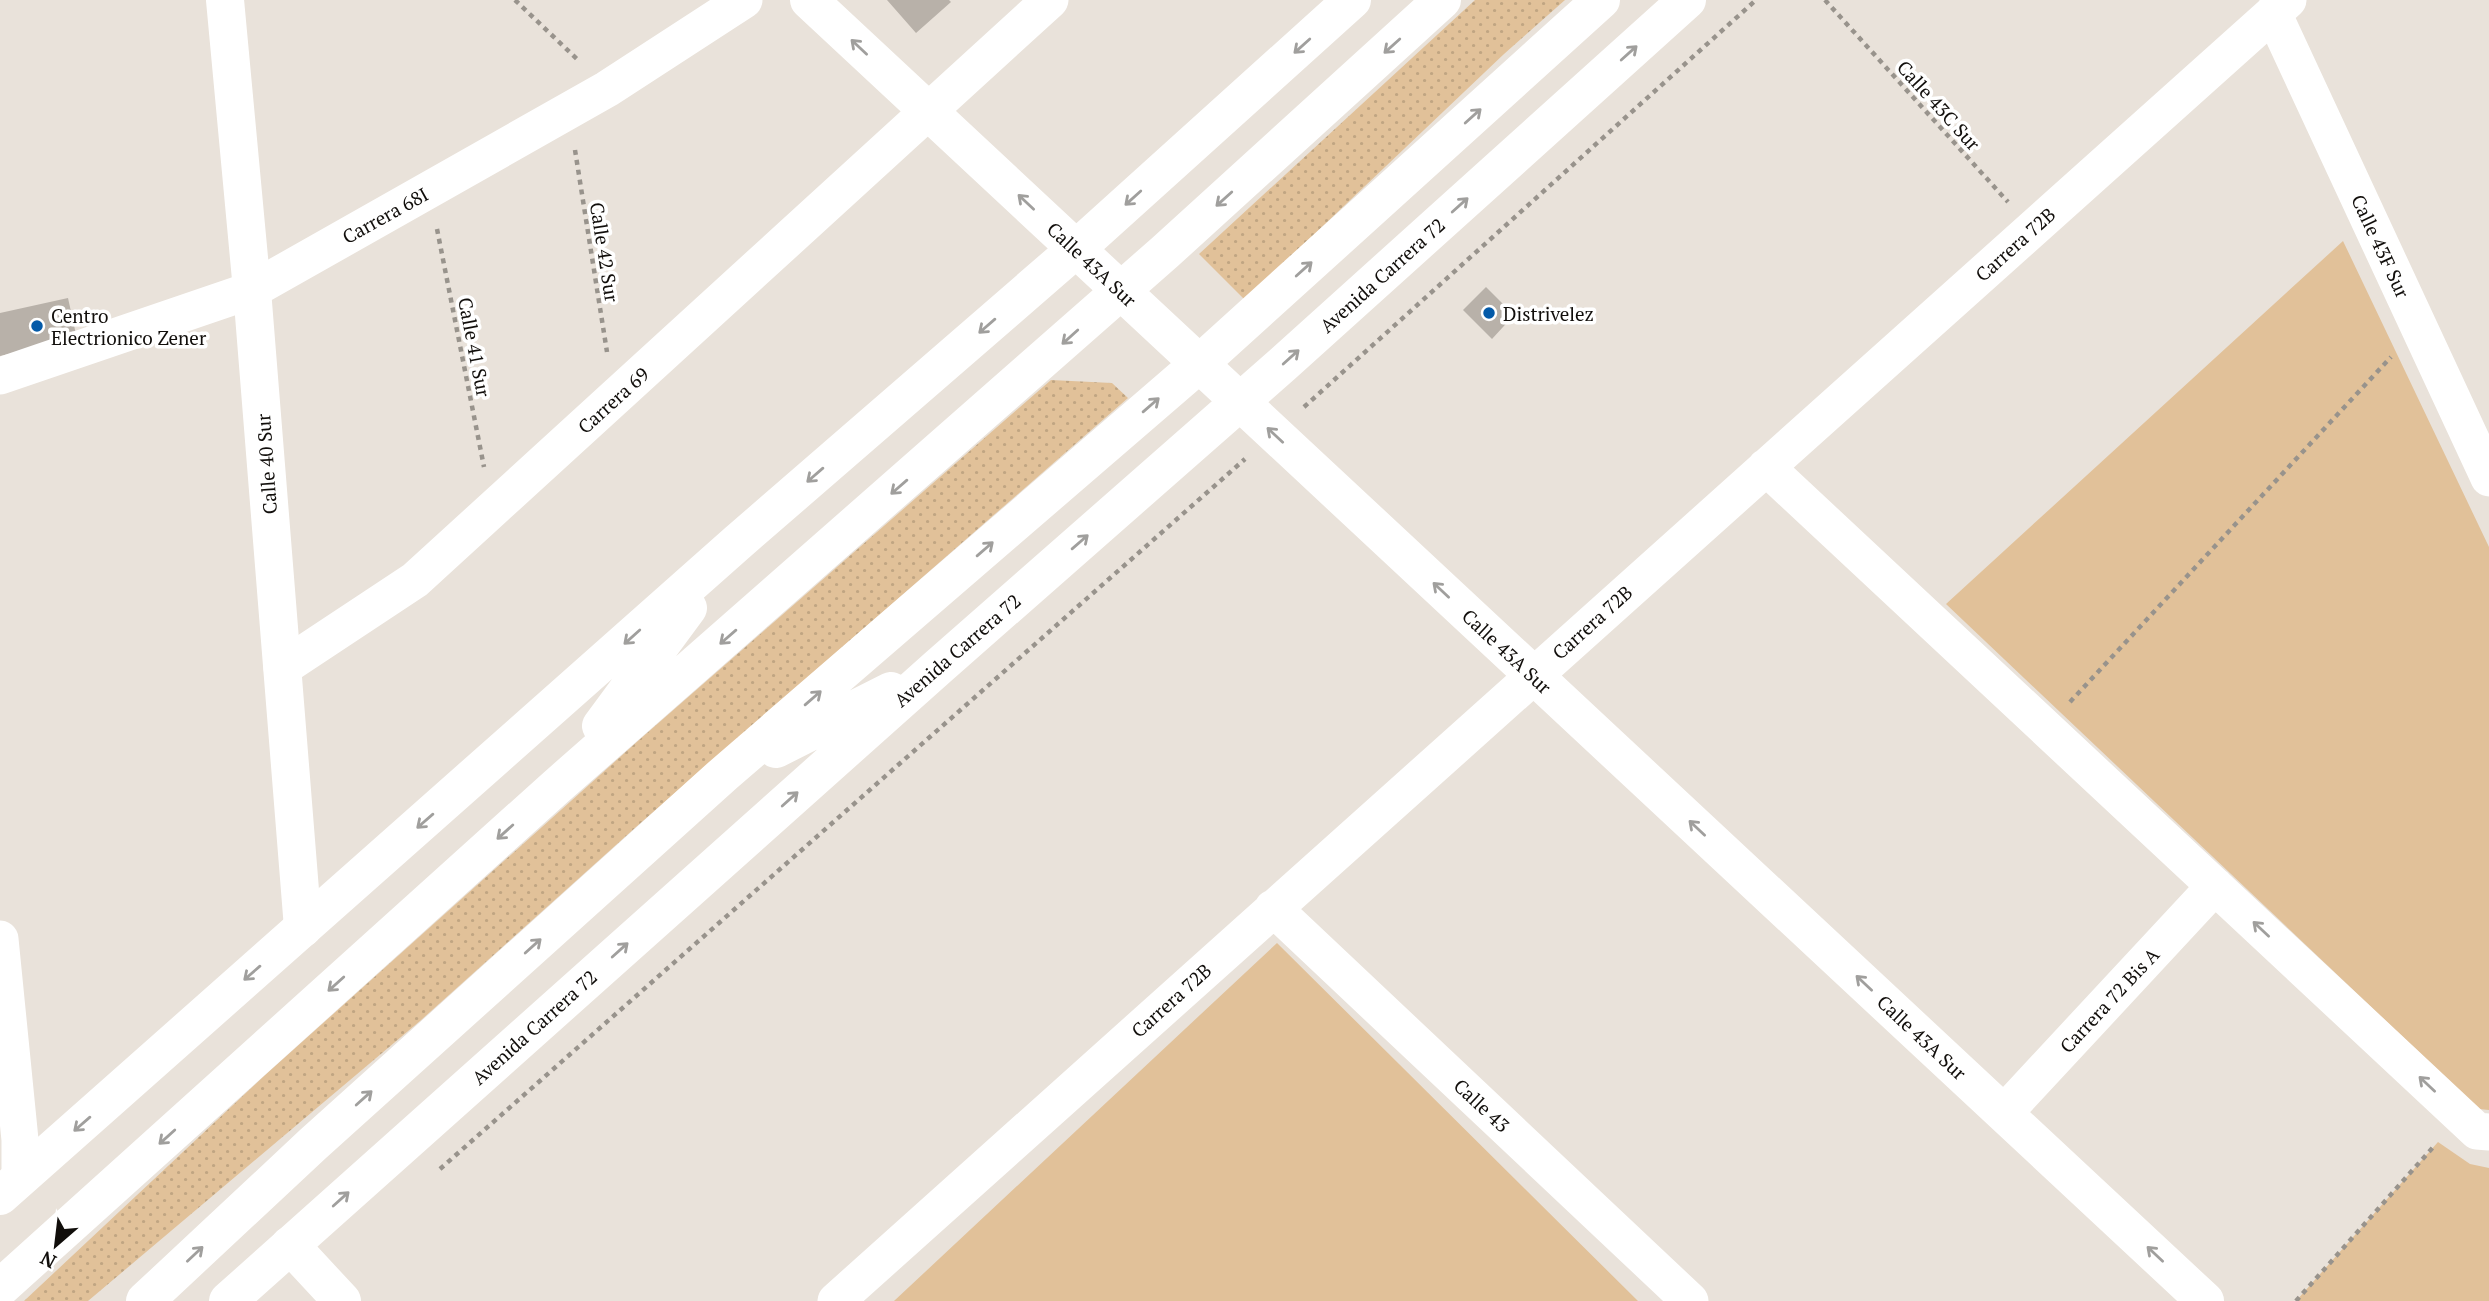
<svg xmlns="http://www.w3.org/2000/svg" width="2489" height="1301" font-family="'PT Serif',serif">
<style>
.grass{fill:url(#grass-dots)}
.green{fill:#e1c199}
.building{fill:#b8b1a9}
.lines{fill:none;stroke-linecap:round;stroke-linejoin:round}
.path{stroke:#98938c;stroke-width:4.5;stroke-dasharray:5 5;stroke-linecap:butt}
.minor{stroke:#fff;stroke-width:37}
.tertiary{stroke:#fff;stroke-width:38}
.trunk{stroke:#fff;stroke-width:38}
.oneway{stroke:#a09f9d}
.poi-dot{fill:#045aa8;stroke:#fff;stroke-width:2.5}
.labels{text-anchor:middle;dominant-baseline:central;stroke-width:7;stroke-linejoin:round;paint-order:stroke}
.street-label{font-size:19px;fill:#110e0b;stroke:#fff}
.poi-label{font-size:19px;fill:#110e0b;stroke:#fff;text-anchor:start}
</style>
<defs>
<pattern id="grass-dots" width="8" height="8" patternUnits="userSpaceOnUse" patternTransform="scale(1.75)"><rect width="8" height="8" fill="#e1c199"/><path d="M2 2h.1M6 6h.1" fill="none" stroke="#c0a582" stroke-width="1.8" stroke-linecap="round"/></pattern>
</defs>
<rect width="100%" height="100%" fill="#e9e2da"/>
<!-- grass -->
<path class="grass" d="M 1475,0 L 1565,0 L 1504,54 L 1245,300 L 1199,254 Z
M 1051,380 L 1112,383 L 1128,398 L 636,827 L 420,1021 L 88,1301 L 24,1301 L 264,1076 L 639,740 Z"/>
<!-- green -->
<path class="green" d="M 2343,241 L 2489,547 L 2489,1110 L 2479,1109 L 1946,604 Z
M 1277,943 L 1638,1301 L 894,1301 Z
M 2438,1142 L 2470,1164 L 2489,1168 L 2489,1301 L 2296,1301 Z"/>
<!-- building -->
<path class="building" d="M 887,0 L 949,0 L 951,2 L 916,33 Z
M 1486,287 L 1514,315 L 1492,339 L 1463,310 Z
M 68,298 L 77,339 L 0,356 L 0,313 Z"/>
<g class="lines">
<!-- path -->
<path class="path" d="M 515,0 L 579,61
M 1825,0 L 2008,202
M 575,150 L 607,352
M 437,229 L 484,467
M 1304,407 L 1756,0
M 2070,702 L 2391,357
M 440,1169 L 1245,459
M 2296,1301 L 2435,1145"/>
<!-- minor -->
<path class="minor" d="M 2273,13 L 2489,478
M 0,376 L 252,290 L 607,89 L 744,0
M 1766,467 L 2477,1131 L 2489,1132
M 282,668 L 415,580 L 1050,0
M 1273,908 L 1690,1301
M 0,939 L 20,1140 L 20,1178
M 2004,1113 L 2215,886
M 836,1301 L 2288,0"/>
<!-- tertiary -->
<path class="tertiary" d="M 225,0 L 252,290 L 303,928
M 809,0 L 2205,1301
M 290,1245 L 342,1301"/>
<!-- trunk -->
<path class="trunk" d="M 601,726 L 688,608
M 776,749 L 891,691
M 0,1196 L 738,542 L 1076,249 L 1352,0
M 0,1288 L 556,787 L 1165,252 L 1442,0
M 145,1301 L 313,1144 L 724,774 L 1199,364 L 1601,0
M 228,1301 L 937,668 L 1283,364 L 1687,0"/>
</g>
<!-- one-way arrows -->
<defs><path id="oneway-shaft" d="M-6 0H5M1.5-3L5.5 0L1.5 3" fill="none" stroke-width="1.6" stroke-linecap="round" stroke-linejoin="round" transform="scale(1.75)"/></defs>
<g class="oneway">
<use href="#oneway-shaft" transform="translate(1302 46) rotate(138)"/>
<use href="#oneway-shaft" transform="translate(1392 46) rotate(138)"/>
<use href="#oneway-shaft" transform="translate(859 47) rotate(-137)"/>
<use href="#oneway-shaft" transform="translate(1629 53) rotate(-42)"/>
<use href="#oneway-shaft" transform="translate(1473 116) rotate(-42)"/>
<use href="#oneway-shaft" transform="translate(1133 198) rotate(138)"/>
<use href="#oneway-shaft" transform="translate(1224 199) rotate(138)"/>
<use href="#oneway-shaft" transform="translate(1026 202) rotate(-137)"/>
<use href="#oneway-shaft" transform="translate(1460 205) rotate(-42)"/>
<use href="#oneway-shaft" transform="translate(1304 269) rotate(-42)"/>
<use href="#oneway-shaft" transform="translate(987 326) rotate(139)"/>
<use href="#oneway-shaft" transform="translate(1070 337) rotate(138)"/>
<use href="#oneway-shaft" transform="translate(1291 357) rotate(-42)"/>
<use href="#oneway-shaft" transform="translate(1151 405) rotate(-41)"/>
<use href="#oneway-shaft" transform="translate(1275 435) rotate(-137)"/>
<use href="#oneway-shaft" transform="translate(815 475) rotate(139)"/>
<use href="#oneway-shaft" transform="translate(899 487) rotate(139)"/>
<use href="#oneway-shaft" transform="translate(1080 542) rotate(-41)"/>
<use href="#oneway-shaft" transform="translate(985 549) rotate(-41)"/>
<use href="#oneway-shaft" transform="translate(1441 590) rotate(-137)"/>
<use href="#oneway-shaft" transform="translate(632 637) rotate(138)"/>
<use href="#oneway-shaft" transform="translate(728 637) rotate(139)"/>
<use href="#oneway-shaft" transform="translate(813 698) rotate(-41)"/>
<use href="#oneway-shaft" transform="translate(790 799) rotate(-42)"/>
<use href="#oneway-shaft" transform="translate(425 821) rotate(139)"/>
<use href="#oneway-shaft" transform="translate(1697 828) rotate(-137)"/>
<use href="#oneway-shaft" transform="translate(505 832) rotate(138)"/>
<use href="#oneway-shaft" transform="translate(2261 929) rotate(-137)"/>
<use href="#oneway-shaft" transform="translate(533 946) rotate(-42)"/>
<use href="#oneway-shaft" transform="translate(620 950) rotate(-42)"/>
<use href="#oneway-shaft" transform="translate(252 973) rotate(139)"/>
<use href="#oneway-shaft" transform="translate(1864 983) rotate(-137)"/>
<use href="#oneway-shaft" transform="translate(336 984) rotate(138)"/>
<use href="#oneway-shaft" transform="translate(2427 1084) rotate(-137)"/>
<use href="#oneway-shaft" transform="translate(364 1098) rotate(-42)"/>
<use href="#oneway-shaft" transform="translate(82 1124) rotate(139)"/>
<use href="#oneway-shaft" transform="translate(167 1137) rotate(138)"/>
<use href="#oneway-shaft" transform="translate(341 1199) rotate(-42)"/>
<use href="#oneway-shaft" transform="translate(195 1254) rotate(-43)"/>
<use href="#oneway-shaft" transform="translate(2155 1254) rotate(-137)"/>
</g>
<!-- markers -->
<g class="poi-dot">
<circle cx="1489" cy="313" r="7"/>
<circle cx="37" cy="326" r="7"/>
</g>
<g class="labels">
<!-- street labels -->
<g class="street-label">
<text transform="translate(1939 105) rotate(48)">Calle 43C Sur</text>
<text transform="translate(385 215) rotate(-29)">Carrera 68I</text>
<text transform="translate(2015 244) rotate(-42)">Carrera 72B</text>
<text transform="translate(2381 246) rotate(65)">Calle 43F Sur</text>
<text transform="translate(605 252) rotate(81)">Calle 42 Sur</text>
<text transform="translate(1092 264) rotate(43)">Calle 43A Sur</text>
<text transform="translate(1382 275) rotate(-42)">Avenida Carrera 72</text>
<text transform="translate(475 347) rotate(79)">Calle 41 Sur</text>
<text transform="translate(613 400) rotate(-42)">Carrera 69</text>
<text transform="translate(266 464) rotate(-94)">Calle 40 Sur</text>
<text transform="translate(1592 622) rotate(-42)">Carrera 72B</text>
<text transform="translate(957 650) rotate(-41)">Avenida Carrera 72</text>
<text transform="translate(1507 651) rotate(43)">Calle 43A Sur</text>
<text transform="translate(1171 1000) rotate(-42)">Carrera 72B</text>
<text transform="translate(2109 1000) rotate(-47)">Carrera 72 Bis A</text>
<text transform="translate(534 1027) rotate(-42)">Avenida Carrera 72</text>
<text transform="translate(1922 1037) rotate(43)">Calle 43A Sur</text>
<text transform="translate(1482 1105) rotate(43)">Calle 43</text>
</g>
<!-- poi labels -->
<g class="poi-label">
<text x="1503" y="313">Distrivelez</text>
<text x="51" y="315">Centro<tspan x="51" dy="22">Electrionico Zener</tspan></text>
</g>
</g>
<!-- north arrow -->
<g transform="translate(56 1245) rotate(208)" stroke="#ffffff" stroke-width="5" paint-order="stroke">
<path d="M0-5L12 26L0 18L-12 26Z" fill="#110e0b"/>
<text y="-10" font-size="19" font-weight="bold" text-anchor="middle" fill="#110e0b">N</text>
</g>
</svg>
